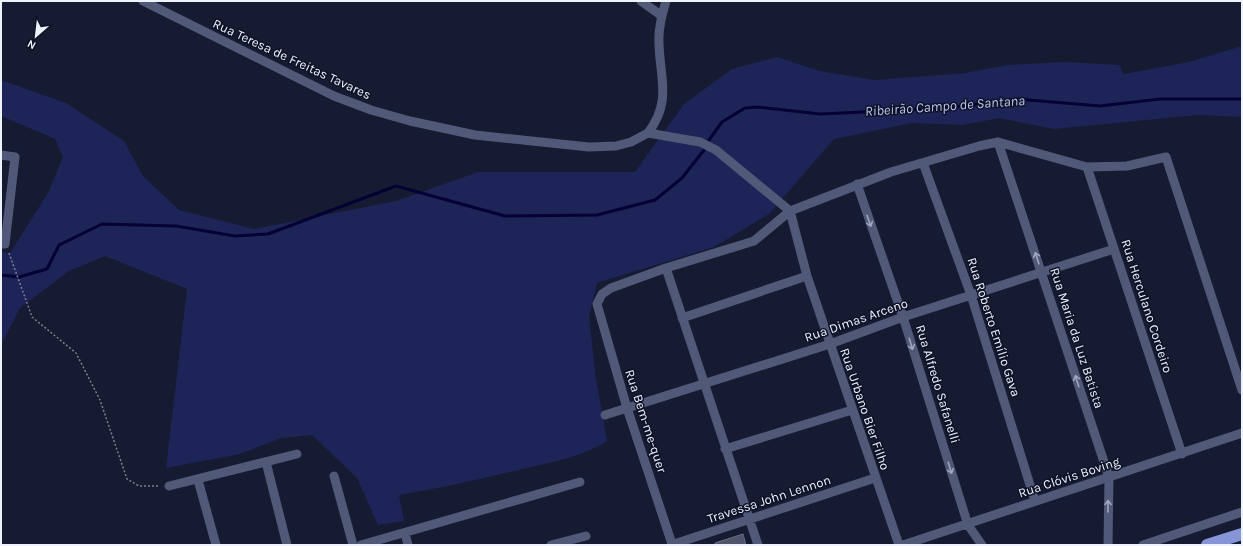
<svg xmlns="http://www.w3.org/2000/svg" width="1243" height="546" font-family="Karla,sans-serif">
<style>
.green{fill:#1d2457}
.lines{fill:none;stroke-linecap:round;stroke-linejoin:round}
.stream{stroke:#050134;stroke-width:3}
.building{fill:#50556b;stroke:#696e82}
.path{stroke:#7b7f91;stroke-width:1.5;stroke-dasharray:2 2;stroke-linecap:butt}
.minor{stroke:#515979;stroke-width:9}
.major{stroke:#8595d8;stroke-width:12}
.oneway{stroke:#a0a6bc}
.labels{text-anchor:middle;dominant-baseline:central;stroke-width:3;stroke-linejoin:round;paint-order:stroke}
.street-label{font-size:13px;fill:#eff3ff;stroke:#0e1227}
.water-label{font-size:14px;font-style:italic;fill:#bbc6ef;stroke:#0e1227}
</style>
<rect width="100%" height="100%" fill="#161b31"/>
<!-- green -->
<path class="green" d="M 1242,46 L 1242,117 L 1198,115 L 1054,129 L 999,118 L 963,125 L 912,123 L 834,139 L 769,214 L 714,247 L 597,283 L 589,317 L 596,379 L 607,441 C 584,456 554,462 527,468 C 484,478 442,488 399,495 L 404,521 L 378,525 L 357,478 L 312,435 L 281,438 L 240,454 L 166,468 L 187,289 L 105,256 L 69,271 L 20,308 L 1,345 L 1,252 L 10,253 L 48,193 L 63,157 L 55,139 L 1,116 L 1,80 L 66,103 L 124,141 L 143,176 L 179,210 L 254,229 L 396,201 L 478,172 L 635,172 L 684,104 L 732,69 L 777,57 L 820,71 L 875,80 L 965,73 L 1007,65 L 1066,62 L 1119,65 L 1124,74 L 1189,62 Z"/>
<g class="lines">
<!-- stream -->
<path class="stream" d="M 709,140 L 722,122 L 745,108 L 757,107 L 820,114 L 948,108 L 1017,99 L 1100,106 L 1160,99 L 1242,99
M 1,275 L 19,277 L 47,269 L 59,245 L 102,224 L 176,226 L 235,236 L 268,234 L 396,186 L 505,216 L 597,215 L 655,200 L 682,178 L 704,150"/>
</g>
<!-- building -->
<path class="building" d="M 743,534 L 746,545 L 715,545 L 715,543 Z"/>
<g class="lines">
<!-- path -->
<path class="path" d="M 9,253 L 32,317 L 76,353 L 100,400 L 127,479 L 139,486 L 159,486"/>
<!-- minor -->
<path class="minor" d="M 143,1 L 334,96 L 371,110 L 410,121 L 475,135 L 589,147 L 616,146 L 631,142 L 648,133 L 700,142 L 716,150 L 790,211
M 641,1 L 662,16
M 648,133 C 672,101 660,79 659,44 C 658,29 662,15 666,1
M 998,142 L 1109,477 L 1108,545
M 1,155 L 15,157 L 5,244 L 1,244
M 923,163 L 971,295 L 1035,501
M 1087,167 L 1182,454
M 857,184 L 903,317 L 968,525 L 982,545
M 790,211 L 807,276 L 899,545
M 666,268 L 758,545
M 682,318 L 807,276
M 605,415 L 830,344 L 903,317 L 1114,249
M 725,449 L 852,410
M 266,462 L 287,545
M 334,476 L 353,545
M 198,480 L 216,545
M 169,486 L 297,454
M 405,533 L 408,545
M 672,544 L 627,408 L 597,304 L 602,294 L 611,288 L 666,268 L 754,241 L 790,211 L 891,172 L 979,146 L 998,142 L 1087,167 L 1127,166 L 1166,157 L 1242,390
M 361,545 L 580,482
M 551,545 L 586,536
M 671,545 L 875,478
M 903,545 L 1242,433
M 1143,545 L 1242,512"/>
<!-- major -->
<path class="major" d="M 1207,545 L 1242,534"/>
</g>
<!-- one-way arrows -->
<defs><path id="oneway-shaft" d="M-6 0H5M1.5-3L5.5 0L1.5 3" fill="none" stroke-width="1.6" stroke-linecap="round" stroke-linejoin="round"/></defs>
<g class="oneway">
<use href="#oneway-shaft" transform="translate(869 221) rotate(71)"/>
<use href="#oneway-shaft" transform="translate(1037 258) rotate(-108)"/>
<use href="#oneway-shaft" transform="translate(911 344) rotate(73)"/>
<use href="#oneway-shaft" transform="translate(1077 381) rotate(-108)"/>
<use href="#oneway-shaft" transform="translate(950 468) rotate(73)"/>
<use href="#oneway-shaft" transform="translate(1108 506) rotate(-89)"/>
</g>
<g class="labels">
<!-- street labels -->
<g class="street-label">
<text transform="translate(292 59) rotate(25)">Rua Teresa de Freitas Tavares</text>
<text transform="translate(1147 306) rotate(72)">Rua Herculano Cordeiro</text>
<text transform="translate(856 320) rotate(-19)">Rua Dimas Arceno</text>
<text transform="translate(994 327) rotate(72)">Rua Roberto Emílio Gava</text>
<text transform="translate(1077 338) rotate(72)">Rua Maria da Luz Batista</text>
<text transform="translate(938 384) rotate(73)">Rua Alfredo Safanelli</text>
<text transform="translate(865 409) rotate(71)">Rua Urbano Bier Filho</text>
<text transform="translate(646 421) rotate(72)">Rua Bem-me-quer</text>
<text transform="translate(1069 477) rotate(-18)">Rua Clóvis Boving</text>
<text transform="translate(769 499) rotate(-18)">Travessa John Lennon</text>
</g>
<!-- water labels -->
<g class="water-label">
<text transform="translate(945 106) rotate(-4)">Ribeirão Campo de Santana</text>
</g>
</g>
<!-- border -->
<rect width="1243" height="546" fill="none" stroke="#eff3ff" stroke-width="4"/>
<!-- north arrow -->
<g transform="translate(36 36) rotate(208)" stroke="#0e1227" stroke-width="3" paint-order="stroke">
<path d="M0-3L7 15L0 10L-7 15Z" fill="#eff3ff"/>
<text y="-6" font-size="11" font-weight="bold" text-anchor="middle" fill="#eff3ff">N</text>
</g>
</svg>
